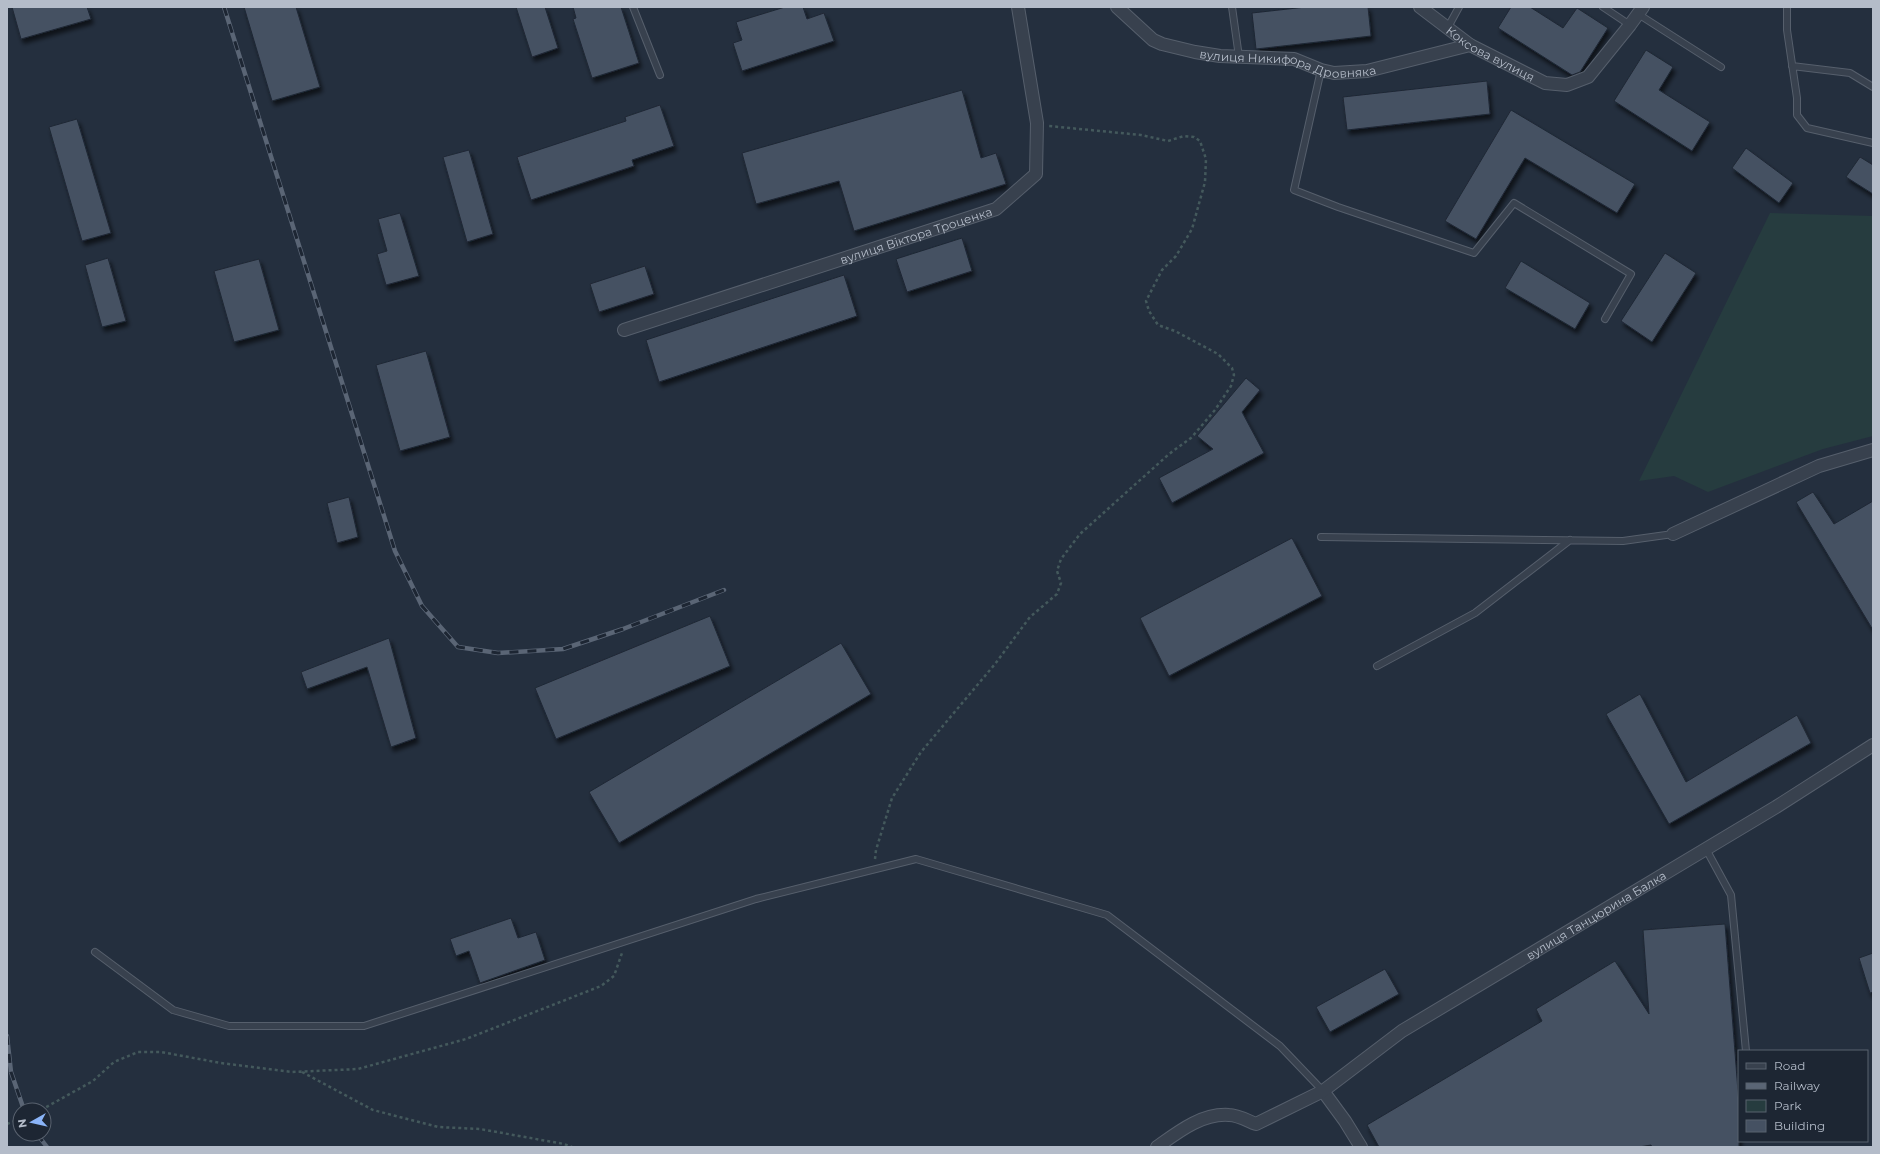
<svg xmlns="http://www.w3.org/2000/svg" width="1880" height="1154" font-family="Montserrat,sans-serif">
<style>
.green{fill:#263c3f}
.building{fill:#455162;stroke:#1f2835;filter:url(#shadow)}
.lines{fill:none;stroke-linecap:round;stroke-linejoin:round}
.lane-casing{stroke:#565f6c;stroke-width:8}
.street-casing{stroke:#565f6c;stroke-width:14}
.path{stroke:#44595c;stroke-width:2.5;stroke-dasharray:3 3;stroke-linecap:butt}
.lane{stroke:#38414e;stroke-width:6}
.street{stroke:#38414e;stroke-width:12}
.rail-casing{stroke:#5a6575;stroke-width:4.5}
.rail{stroke:#1d2633;stroke-width:3;stroke-dasharray:9;stroke-linecap:butt}
.labels{text-anchor:middle;dominant-baseline:central;stroke-width:3.5;stroke-linejoin:round;paint-order:stroke}
.street-label{font-size:12px;fill:#b4bcc9;stroke:#1d2633}
</style>
<defs>
<filter id="shadow"><feDropShadow dx="2.5" dy="4.5" stdDeviation="2" flood-color="#0009"/></filter>
</defs>
<rect width="100%" height="100%" fill="#242f3e"/>
<!-- green -->
<path class="green" d="M 1770,213 L 1873,216 L 1873,436 L 1823,449 L 1708,492 L 1674,476 L 1639,481 Z"/>
<!-- building -->
<path class="building" d="M 12,7 L 87,7 L 91,19 L 21,39 Z
M 244,7 L 296,7 L 320,87 L 272,101 Z
M 516,7 L 545,7 L 558,48 L 532,57 Z
M 573,7 L 621,7 L 639,63 L 592,78 L 573,19 L 576,18 Z
M 785,7 L 803,7 L 807,19 L 824,13 L 834,41 L 742,71 L 733,43 L 742,40 L 736,22 Z
M 1306,7 L 1368,7 L 1371,36 L 1256,49 L 1252,13 Z
M 1511,7 L 1530,7 L 1563,28 L 1577,8 L 1608,28 L 1580,72 L 1572,75 L 1498,28 Z
M 1646,50 L 1673,67 L 1659,90 L 1710,122 L 1692,151 L 1614,101 Z
M 1487,81 L 1490,114 L 1347,130 L 1343,97 Z
M 962,90 L 981,158 L 996,153 L 1006,184 L 854,231 L 839,181 L 756,204 L 742,153 Z
M 660,105 L 674,146 L 632,160 L 634,166 L 531,200 L 517,157 L 626,121 L 625,117 Z
M 1511,110 L 1635,184 L 1617,213 L 1525,158 L 1476,239 L 1445,221 Z
M 77,119 L 111,233 L 82,241 L 49,127 Z
M 1746,148 L 1793,183 L 1779,203 L 1732,168 Z
M 469,150 L 493,234 L 467,242 L 443,157 Z
M 1860,157 L 1873,165 L 1873,194 L 1846,177 Z
M 400,213 L 419,276 L 386,285 L 377,254 L 387,251 L 378,219 Z
M 962,238 L 972,271 L 907,292 L 896,259 Z
M 1665,253 L 1696,273 L 1652,342 L 1621,321 Z
M 108,258 L 126,321 L 102,327 L 85,265 Z
M 259,259 L 279,330 L 234,342 L 214,271 Z
M 1521,261 L 1590,303 L 1575,329 L 1505,288 Z
M 645,266 L 654,294 L 599,312 L 590,284 Z
M 844,275 L 857,316 L 659,382 L 646,340 Z
M 426,351 L 450,437 L 400,451 L 376,365 Z
M 1246,378 L 1260,390 L 1242,412 L 1264,453 L 1172,503 L 1159,478 L 1213,449 L 1197,436 Z
M 1813,492 L 1834,524 L 1873,501 L 1873,630 L 1796,502 Z
M 349,497 L 358,537 L 337,543 L 327,503 Z
M 1292,538 L 1322,596 L 1169,676 L 1140,618 Z
M 710,616 L 730,666 L 556,739 L 535,688 Z
M 389,638 L 416,738 L 391,747 L 367,667 L 307,689 L 301,672 Z
M 841,643 L 871,694 L 619,843 L 589,792 Z
M 1640,694 L 1686,782 L 1797,715 L 1811,743 L 1669,824 L 1606,714 Z
M 511,918 L 518,938 L 536,932 L 545,960 L 480,983 L 469,951 L 456,956 L 450,939 Z
M 1725,924 L 1739,1104 L 1739,1147 L 1652,1147 L 1651,1145 L 1639,1147 L 1379,1147 L 1367,1125 L 1542,1021 L 1536,1009 L 1615,961 L 1649,1014 L 1643,930 Z
M 1873,953 L 1873,992 L 1870,993 L 1859,958 Z
M 1385,969 L 1399,994 L 1330,1032 L 1316,1007 Z"/>
<g class="lines">
<!-- lane casing -->
<g class="lane-casing">
<path id="lane" d="M 633,7 L 660,75
M 1232,7 L 1239,57
M 1603,7 L 1630,25
M 1787,7 L 1787,30 L 1797,98 L 1797,115 L 1807,128 L 1873,143
M 1638,14 L 1721,67
M 1447,29 L 1459,7
M 1792,66 L 1850,73 L 1873,87
M 1321,70 L 1294,190 L 1338,207 L 1474,253 L 1514,203 L 1631,274 L 1605,319
M 1321,537 L 1623,541 L 1673,534
M 1377,666 L 1475,613 L 1570,540
M 1706,849 L 1731,895 L 1746,1051
M 95,952 L 173,1010 L 229,1026 L 364,1026 L 756,899 L 916,859 L 1107,915 L 1280,1046 L 1323,1091"/>
</g>
<!-- street casing -->
<g class="street-casing">
<g id="street">
<path id="s1" d="M 1117,7 L 1153,40 L 1162,44 L 1195,52 L 1220,56 L 1294,59 L 1321,70 L 1334,73 L 1367,71 L 1470,45"/>
<path id="s2" d="M 1420,7 L 1470,45 L 1545,83 L 1567,85 L 1588,77 L 1630,25 L 1643,7"/>
<path id="s3" d="M 624,330 L 996,209 L 1036,174 L 1037,123 L 1018,7"/>
<path d="M 1673,534 L 1819,466 L 1873,450"/>
<path d="M 1323,1091 L 1345,1121 L 1361,1147"/>
<path id="s4" d="M 1157,1147 C 1178,1132 1202,1113 1229,1115 C 1238,1115 1248,1121 1256,1124 L 1323,1091 L 1402,1031 L 1776,807 L 1873,745"/>
</g>
</g>
<!-- path -->
<path class="path" d="M 875,859 L 876,850 L 892,798 L 921,752 L 995,664 L 1030,617 L 1057,594 L 1061,583 L 1057,571 L 1061,559 L 1080,534 L 1169,454 L 1191,438 L 1215,410 L 1231,386 L 1234,375 L 1232,368 L 1218,354 L 1175,331 L 1158,325 L 1149,311 L 1146,301 L 1162,270 L 1176,256 L 1192,229 L 1205,182 L 1206,159 L 1200,141 L 1194,137 L 1184,136 L 1168,141 L 1141,135 L 1049,126
M 302,1072 L 373,1110 L 438,1127 L 480,1129 L 564,1144 L 572,1147
M 41,1110 L 93,1081 L 114,1062 L 138,1052 L 161,1052 L 221,1063 L 292,1072 L 358,1069 L 466,1039 L 601,986 L 614,976 L 622,953
M 7,1124 L 20,1119"/>
<!-- lane -->
<use href="#lane" class="lane"/>
<!-- street -->
<use href="#street" class="street"/>
<!-- rail casing -->
<g class="rail-casing">
<path id="rail" d="M 224,7 L 395,551 L 422,606 L 458,647 L 498,653 L 563,649 L 623,629 L 724,590
M 7,1036 L 11,1072 L 24,1110
M 37,1134 L 47,1147"/>
</g>
<!-- rail -->
<use href="#rail" class="rail"/>
</g>
<g class="labels">
<!-- street labels -->
<g class="street-label">
<text stroke="none"><textPath href="#s2" startOffset="85">Коксова вулиця</textPath></text>
<text stroke="none"><textPath href="#s1" startOffset="187">вулиця Никифора Дровняка</textPath></text>
<text stroke="none"><textPath href="#s3" startOffset="307">вулиця Віктора Троценка</textPath></text>
<text stroke="none"><textPath href="#s4" startOffset="509">вулиця Танцюрина Балка</textPath></text>
</g>
</g>
<!-- border -->
<rect width="1880" height="1154" fill="none" stroke="#b4bcc9" stroke-width="16"/>
<!-- legend -->
<rect x="1738" y="1050" width="130" height="92" fill="#1d2633" stroke="#59626f"/>
<rect x="1746" y="1063" width="20" height="6" fill="#38414e" stroke="#59626f"/>
<text x="1774" y="1070" font-size="12" fill="#b4bcc9">Road</text>
<rect x="1746" y="1083" width="20" height="6" fill="#5a6575" stroke="#59626f"/>
<text x="1774" y="1090" font-size="12" fill="#b4bcc9">Railway</text>
<rect x="1746" y="1100" width="20" height="12" fill="#263c3f" stroke="#59626f"/>
<text x="1774" y="1110" font-size="12" fill="#b4bcc9">Park</text>
<rect x="1746" y="1120" width="20" height="12" fill="#455162" stroke="#59626f"/>
<text x="1774" y="1130" font-size="12" fill="#b4bcc9">Building</text>
<!-- north arrow -->
<g transform="translate(32 1122) rotate(262)"><circle r="19" fill="#1d2633" stroke="#59626f"/>
<path d="M0-3L7 15L0 10L-7 15Z" fill="#8ab4f8"/>
<text y="-6" font-size="11" font-weight="bold" text-anchor="middle" fill="#b4bcc9">N</text>
</g>
</svg>
